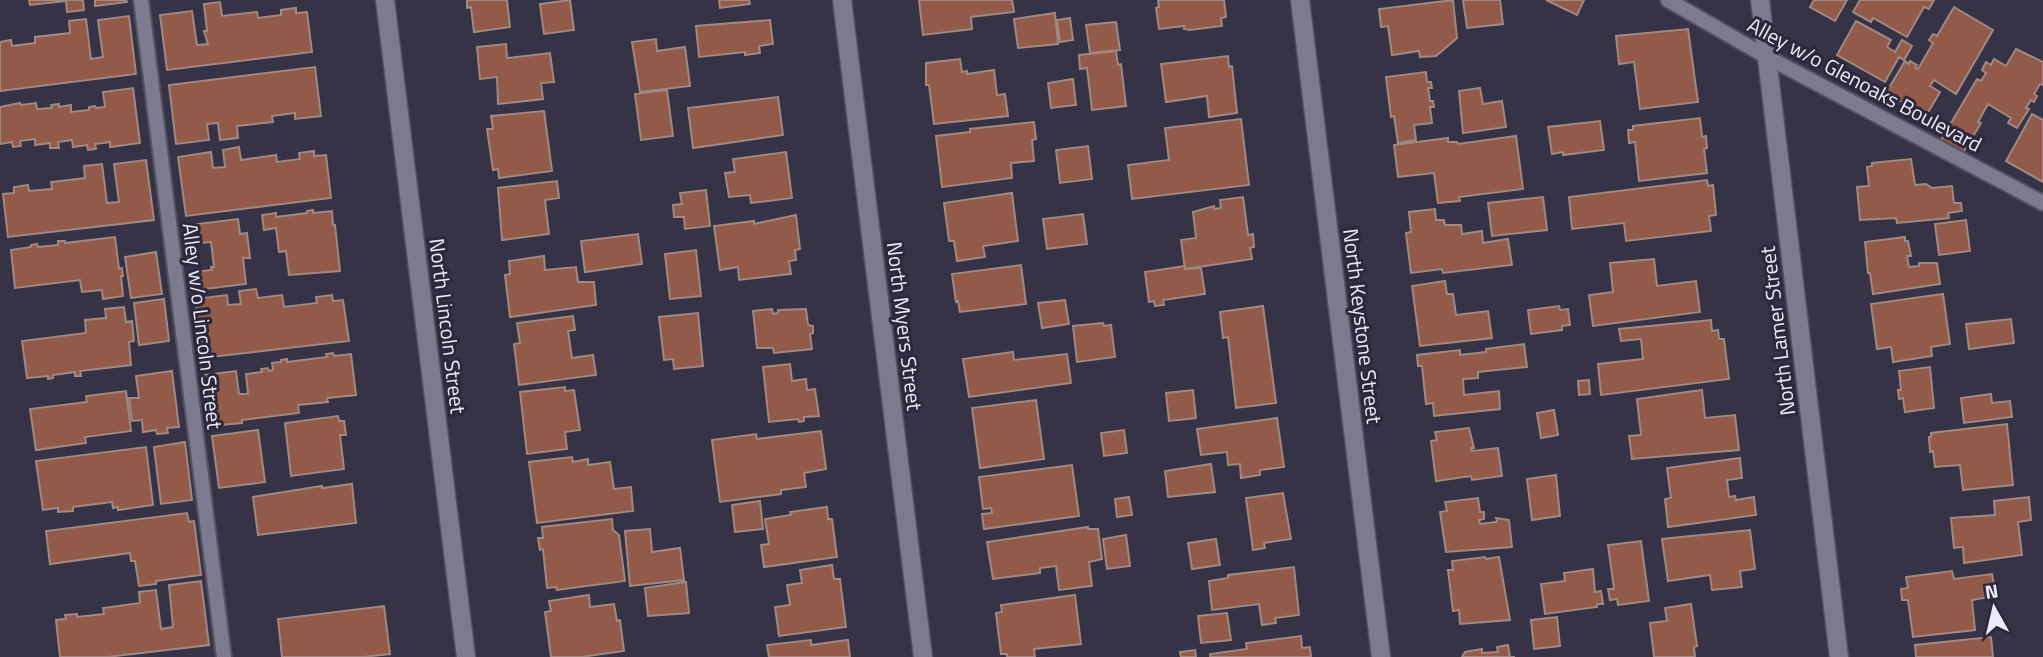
<svg xmlns="http://www.w3.org/2000/svg" width="2043" height="657" font-family="'Titillium Web',sans-serif">
<style>
.building{fill:#925a48;stroke:#a18881;stroke-width:2}
.lines{fill:none;stroke-linecap:round;stroke-linejoin:round}
.service-casing{stroke:#535160;stroke-width:18}
.minor-casing{stroke:#535160;stroke-width:21}
.service{stroke:#7c7a8f;stroke-width:14}
.minor{stroke:#7c7a8f;stroke-width:18}
.labels{text-anchor:middle;dominant-baseline:central;stroke-width:6;stroke-linejoin:round;paint-order:stroke}
.street-label{font-size:21px;fill:#ecebf7;stroke:#2b293b}
</style>
<rect width="100%" height="100%" fill="#353345"/>
<!-- building -->
<path class="building" d="M 29,0 L 83,0 L 84,10 L 67,12 L 66,1 L 30,5 Z
M 95,0 L 126,0 L 127,2 L 95,6 Z
M 470,0 L 507,0 L 510,27 L 474,32 L 471,7 L 467,8 L 467,1 Z
M 570,0 L 574,30 L 544,34 L 540,4 Z
M 719,0 L 749,0 L 750,4 L 720,8 Z
M 919,0 L 1012,0 L 1014,12 L 971,17 L 972,29 L 923,35 Z
M 1158,0 L 1224,0 L 1226,17 L 1221,18 L 1222,26 L 1190,30 L 1184,29 L 1184,26 L 1159,29 L 1156,8 L 1159,7 Z
M 1453,0 L 1457,38 L 1436,56 L 1420,57 L 1419,51 L 1392,55 L 1388,26 L 1381,27 L 1379,9 Z
M 1463,0 L 1500,0 L 1503,24 L 1467,28 Z
M 1546,0 L 1584,0 L 1577,15 Z
M 1814,0 L 1847,0 L 1835,21 L 1810,7 Z
M 1860,0 L 1934,0 L 1929,9 L 1924,7 L 1907,37 L 1873,18 L 1871,22 L 1853,12 Z
M 220,2 L 222,16 L 257,12 L 258,18 L 281,15 L 281,10 L 296,8 L 296,13 L 307,12 L 312,52 L 167,70 L 160,15 L 192,11 L 197,45 L 208,44 L 204,31 L 207,31 L 204,4 Z
M 1954,7 L 1993,30 L 1956,94 L 1934,80 L 1930,86 L 1940,92 L 1926,116 L 1886,93 L 1905,61 L 1909,64 L 1910,61 L 1917,65 L 1915,68 L 1918,69 L 1933,43 L 1929,40 L 1933,34 L 1937,36 Z
M 1055,13 L 1058,44 L 1018,48 L 1014,19 Z
M 129,16 L 136,74 L 0,91 L 0,42 L 11,40 L 12,46 L 35,43 L 35,37 L 70,33 L 69,21 L 86,19 L 91,59 L 103,57 L 98,20 Z
M 1070,18 L 1073,40 L 1060,42 L 1057,20 Z
M 770,20 L 773,44 L 759,46 L 760,53 L 745,55 L 745,52 L 699,57 L 696,26 Z
M 1856,21 L 1891,40 L 1887,47 L 1895,52 L 1902,40 L 1912,46 L 1904,60 L 1899,57 L 1885,82 L 1837,55 Z
M 1116,22 L 1120,50 L 1090,53 L 1086,25 Z
M 1688,29 L 1698,102 L 1640,109 L 1634,62 L 1619,64 L 1616,36 Z
M 656,39 L 657,51 L 685,47 L 690,86 L 640,92 L 632,42 Z
M 506,44 L 507,58 L 550,53 L 554,82 L 541,83 L 543,99 L 498,104 L 497,77 L 480,79 L 477,47 Z
M 2016,49 L 2043,62 L 2043,85 L 2040,84 L 2034,94 L 2037,96 L 2034,102 L 2031,100 L 2026,108 L 2029,109 L 2017,128 L 2008,123 L 2011,118 L 1988,104 L 1978,122 L 1981,123 L 1963,153 L 1941,140 L 1977,79 L 1981,81 L 1986,73 L 1982,70 L 1986,62 L 1991,65 L 1994,59 L 2006,66 Z
M 1116,51 L 1118,65 L 1121,64 L 1126,106 L 1092,110 L 1087,68 L 1080,69 L 1079,55 Z
M 1228,56 L 1229,67 L 1232,66 L 1237,113 L 1209,117 L 1207,96 L 1166,102 L 1161,64 Z
M 960,59 L 962,72 L 967,71 L 967,74 L 994,70 L 997,95 L 1005,94 L 1008,116 L 934,124 L 929,85 L 926,85 L 926,63 Z
M 315,67 L 321,116 L 295,119 L 295,113 L 272,116 L 273,122 L 237,126 L 238,138 L 220,140 L 218,123 L 207,124 L 209,140 L 176,144 L 169,85 Z
M 1426,72 L 1427,82 L 1431,82 L 1432,88 L 1428,88 L 1430,101 L 1433,101 L 1434,107 L 1430,107 L 1432,123 L 1414,125 L 1416,140 L 1398,143 L 1394,116 L 1391,117 L 1386,77 Z
M 1073,79 L 1076,105 L 1051,108 L 1048,83 Z
M 133,88 L 140,143 L 110,147 L 110,142 L 95,144 L 96,149 L 88,150 L 87,145 L 73,147 L 72,140 L 58,142 L 59,148 L 50,148 L 50,143 L 35,145 L 35,139 L 20,141 L 21,146 L 13,147 L 12,142 L 0,144 L 0,107 L 20,103 L 21,105 L 36,103 L 37,109 L 52,108 L 51,105 L 59,104 L 59,107 L 71,105 L 71,112 L 89,110 L 89,107 L 95,106 L 96,108 L 105,107 L 103,92 Z
M 1480,88 L 1483,104 L 1502,101 L 1506,127 L 1463,133 L 1459,91 Z
M 667,90 L 673,136 L 641,140 L 635,94 Z
M 778,97 L 783,135 L 693,148 L 688,108 Z
M 544,111 L 552,171 L 499,178 L 498,169 L 493,170 L 487,129 L 493,129 L 491,116 Z
M 2032,114 L 2043,120 L 2043,182 L 2006,161 Z
M 1700,118 L 1702,137 L 1706,136 L 1707,148 L 1704,149 L 1707,173 L 1639,181 L 1635,142 L 1629,143 L 1628,130 L 1633,130 L 1633,126 Z
M 1241,119 L 1249,185 L 1132,199 L 1128,165 L 1169,160 L 1165,128 Z
M 1600,121 L 1604,150 L 1563,155 L 1563,152 L 1552,154 L 1548,127 Z
M 1034,122 L 1036,139 L 1032,140 L 1034,161 L 1011,163 L 1012,178 L 942,187 L 936,136 L 970,132 L 970,129 Z
M 1516,136 L 1523,189 L 1459,197 L 1460,201 L 1438,203 L 1434,173 L 1398,177 L 1394,145 L 1448,138 L 1448,142 L 1457,142 L 1458,144 Z
M 1088,146 L 1092,179 L 1060,183 L 1056,150 Z
M 239,147 L 241,160 L 276,155 L 277,162 L 300,159 L 299,153 L 314,151 L 314,156 L 326,155 L 331,198 L 186,216 L 178,157 L 211,152 L 213,168 L 225,167 L 223,150 Z
M 786,152 L 792,198 L 751,203 L 750,195 L 729,197 L 725,173 L 735,172 L 733,159 Z
M 1911,159 L 1915,185 L 1926,184 L 1932,188 L 1952,186 L 1954,203 L 1961,203 L 1962,211 L 1948,213 L 1949,218 L 1897,223 L 1896,218 L 1860,220 L 1857,187 L 1869,186 L 1867,167 L 1872,166 L 1872,163 Z
M 146,160 L 154,220 L 8,237 L 3,194 L 14,193 L 14,187 L 28,185 L 29,191 L 52,189 L 51,182 L 85,178 L 84,166 L 102,164 L 107,203 L 119,202 L 114,164 Z
M 1707,180 L 1708,186 L 1713,185 L 1716,215 L 1709,216 L 1711,231 L 1626,241 L 1624,223 L 1572,229 L 1569,197 Z
M 557,181 L 559,198 L 545,200 L 549,234 L 502,240 L 498,188 Z
M 706,190 L 710,226 L 685,229 L 684,217 L 674,217 L 673,205 L 682,204 L 680,193 Z
M 1012,193 L 1018,241 L 983,246 L 985,257 L 957,261 L 954,241 L 949,241 L 944,203 Z
M 1243,197 L 1248,235 L 1253,234 L 1254,247 L 1250,248 L 1252,259 L 1185,269 L 1181,240 L 1196,238 L 1193,212 L 1214,206 L 1214,209 L 1221,208 L 1220,200 Z
M 1543,197 L 1547,230 L 1492,236 L 1488,203 Z
M 1435,209 L 1436,220 L 1444,220 L 1445,225 L 1461,225 L 1462,234 L 1482,231 L 1483,243 L 1508,239 L 1512,265 L 1443,273 L 1442,269 L 1411,273 L 1406,233 L 1411,232 L 1409,212 Z
M 313,210 L 313,213 L 332,211 L 333,225 L 335,225 L 340,271 L 289,275 L 286,251 L 279,252 L 276,228 L 264,230 L 262,215 L 276,213 L 276,217 L 307,213 L 307,211 Z
M 1083,214 L 1087,244 L 1047,249 L 1043,219 Z
M 796,215 L 800,249 L 795,250 L 796,260 L 789,261 L 791,274 L 739,280 L 738,267 L 720,270 L 714,226 L 754,221 L 754,224 Z
M 238,219 L 240,234 L 247,233 L 250,258 L 243,258 L 246,284 L 197,290 L 195,272 L 212,270 L 211,267 L 214,267 L 211,242 L 191,244 L 189,225 Z
M 1966,220 L 1970,251 L 1939,255 L 1935,224 Z
M 638,234 L 642,264 L 585,272 L 581,241 Z
M 115,237 L 119,269 L 122,268 L 123,276 L 121,276 L 123,296 L 103,299 L 102,290 L 82,292 L 80,280 L 15,288 L 11,250 L 31,247 L 31,245 L 37,244 L 38,247 L 58,245 L 58,241 L 65,241 L 65,243 Z
M 1905,237 L 1905,241 L 1908,241 L 1911,256 L 1907,256 L 1909,267 L 1919,266 L 1919,263 L 1937,263 L 1940,284 L 1873,294 L 1870,273 L 1868,273 L 1865,242 Z
M 696,250 L 701,296 L 670,299 L 665,254 Z
M 156,252 L 162,294 L 131,298 L 125,257 Z
M 544,256 L 545,270 L 576,267 L 578,282 L 594,282 L 596,305 L 510,317 L 505,275 L 510,274 L 509,261 Z
M 1654,259 L 1657,286 L 1696,281 L 1700,312 L 1593,326 L 1589,295 L 1613,292 L 1610,263 Z
M 1021,265 L 1026,304 L 960,312 L 958,301 L 956,302 L 952,274 Z
M 1185,266 L 1185,269 L 1201,268 L 1205,294 L 1163,300 L 1164,305 L 1155,306 L 1154,301 L 1149,302 L 1145,272 Z
M 1445,281 L 1447,294 L 1453,294 L 1456,315 L 1488,311 L 1492,338 L 1420,346 L 1412,286 Z
M 256,289 L 258,298 L 282,295 L 284,307 L 317,303 L 316,297 L 332,295 L 333,301 L 343,300 L 349,341 L 203,358 L 195,299 L 227,295 L 228,305 L 241,304 L 239,291 Z
M 1943,294 L 1950,344 L 1931,347 L 1932,356 L 1893,362 L 1891,347 L 1877,349 L 1871,304 Z
M 164,299 L 169,341 L 139,345 L 134,303 Z
M 1065,300 L 1069,324 L 1042,328 L 1038,303 Z
M 1263,306 L 1276,403 L 1236,408 L 1228,337 L 1223,338 L 1220,312 Z
M 1559,306 L 1560,310 L 1568,309 L 1570,325 L 1562,326 L 1562,330 L 1531,334 L 1528,310 Z
M 124,307 L 126,322 L 132,321 L 134,341 L 129,342 L 131,365 L 80,371 L 81,376 L 75,376 L 75,372 L 53,375 L 53,378 L 48,379 L 48,376 L 27,378 L 22,341 L 86,333 L 85,320 L 106,318 L 105,309 Z
M 772,309 L 773,314 L 778,313 L 778,310 L 806,309 L 808,325 L 813,326 L 813,333 L 810,334 L 812,349 L 774,353 L 773,348 L 757,348 L 753,311 Z
M 698,313 L 703,366 L 674,369 L 673,359 L 664,360 L 659,317 Z
M 573,316 L 575,330 L 568,331 L 572,358 L 593,355 L 596,375 L 519,385 L 514,344 L 520,343 L 517,323 Z
M 2011,319 L 2014,343 L 1969,349 L 1966,324 Z
M 1711,320 L 1712,331 L 1718,330 L 1719,339 L 1724,339 L 1729,379 L 1601,395 L 1598,364 L 1643,359 L 1641,339 L 1621,341 L 1619,329 Z
M 1103,323 L 1104,326 L 1111,325 L 1115,357 L 1077,362 L 1073,326 Z
M 1524,344 L 1527,367 L 1478,372 L 1478,378 L 1463,379 L 1464,395 L 1499,391 L 1500,409 L 1434,416 L 1433,403 L 1426,404 L 1422,366 L 1418,366 L 1417,355 L 1460,350 L 1460,355 L 1486,352 L 1486,349 Z
M 1013,352 L 1014,360 L 1067,354 L 1071,383 L 969,397 L 963,359 Z
M 333,353 L 334,356 L 351,354 L 356,395 L 327,398 L 328,402 L 298,405 L 299,413 L 242,420 L 242,423 L 210,426 L 204,375 L 236,371 L 239,394 L 248,394 L 246,374 L 262,372 L 261,369 L 268,368 L 269,371 L 273,370 L 272,363 L 281,362 L 281,360 L 287,359 L 287,362 L 327,357 L 326,354 Z
M 790,364 L 792,381 L 806,379 L 807,390 L 815,389 L 819,416 L 804,417 L 804,421 L 799,422 L 798,419 L 769,422 L 763,367 Z
M 1930,367 L 1934,408 L 1905,412 L 1903,398 L 1899,399 L 1898,390 L 1901,390 L 1899,371 Z
M 172,371 L 179,427 L 167,428 L 168,433 L 157,434 L 156,430 L 143,432 L 142,420 L 132,421 L 129,398 L 139,398 L 136,376 Z
M 1589,380 L 1590,394 L 1579,395 L 1578,381 Z
M 565,387 L 565,391 L 574,390 L 580,430 L 565,432 L 567,449 L 527,454 L 520,392 Z
M 1193,390 L 1196,418 L 1169,421 L 1166,393 Z
M 1702,390 L 1705,418 L 1735,415 L 1739,450 L 1632,459 L 1629,436 L 1641,435 L 1637,399 Z
M 126,391 L 131,431 L 85,437 L 86,443 L 36,450 L 30,409 L 87,402 L 86,396 Z
M 1991,394 L 1992,403 L 2010,401 L 2012,417 L 1964,423 L 1961,398 Z
M 1036,400 L 1044,459 L 980,468 L 972,408 Z
M 1554,410 L 1558,435 L 1541,438 L 1537,413 Z
M 338,416 L 339,421 L 344,421 L 346,435 L 340,435 L 344,469 L 291,476 L 285,423 Z
M 1277,418 L 1284,467 L 1260,470 L 1260,475 L 1241,478 L 1240,464 L 1228,465 L 1227,452 L 1201,455 L 1197,429 Z
M 2007,424 L 2013,485 L 1963,490 L 1960,465 L 1935,467 L 1933,451 L 1930,452 L 1929,437 L 1931,437 L 1931,433 Z
M 1469,428 L 1474,448 L 1471,448 L 1472,451 L 1498,448 L 1502,476 L 1472,480 L 1471,476 L 1436,481 L 1431,441 L 1437,440 L 1435,432 Z
M 258,430 L 265,482 L 219,488 L 212,436 Z
M 1124,430 L 1127,453 L 1104,456 L 1101,433 Z
M 821,431 L 826,469 L 804,473 L 806,487 L 781,490 L 781,494 L 720,502 L 712,440 L 756,434 L 757,439 Z
M 185,442 L 192,500 L 161,504 L 154,447 Z
M 146,447 L 153,505 L 118,510 L 118,507 L 113,508 L 112,502 L 73,507 L 73,511 L 58,512 L 58,508 L 43,510 L 36,461 Z
M 572,457 L 573,462 L 588,459 L 588,465 L 610,462 L 614,489 L 631,487 L 633,511 L 537,523 L 529,462 Z
M 1740,458 L 1742,478 L 1727,480 L 1729,497 L 1735,496 L 1736,500 L 1754,497 L 1756,515 L 1668,527 L 1665,499 L 1671,498 L 1667,468 Z
M 1211,464 L 1215,492 L 1168,497 L 1165,471 Z
M 1072,465 L 1079,516 L 984,529 L 982,514 L 992,513 L 991,508 L 983,509 L 979,477 Z
M 1556,475 L 1560,516 L 1532,520 L 1527,479 Z
M 352,484 L 356,523 L 258,535 L 253,497 L 322,486 L 322,488 Z
M 1283,493 L 1291,539 L 1264,543 L 1265,548 L 1253,550 L 1246,498 Z
M 1129,497 L 1132,515 L 1117,517 L 1115,499 Z
M 2029,497 L 2031,520 L 2018,522 L 2022,555 L 1964,563 L 1963,547 L 1954,548 L 1951,518 L 1995,515 L 1994,501 Z
M 1478,498 L 1480,512 L 1484,512 L 1484,519 L 1479,520 L 1480,524 L 1497,522 L 1496,518 L 1509,520 L 1512,547 L 1446,552 L 1440,512 L 1447,511 L 1445,502 Z
M 760,501 L 763,529 L 735,532 L 732,505 Z
M 827,507 L 828,519 L 832,519 L 837,557 L 764,567 L 761,545 L 769,544 L 765,519 L 791,515 L 790,512 Z
M 187,513 L 189,522 L 194,521 L 201,575 L 156,581 L 156,584 L 139,586 L 135,561 L 131,561 L 130,553 L 50,564 L 46,531 Z
M 612,519 L 613,530 L 619,535 L 625,581 L 557,590 L 556,587 L 547,588 L 543,549 L 540,550 L 538,538 L 543,538 L 542,527 Z
M 1088,527 L 1088,529 L 1098,529 L 1102,559 L 1089,562 L 1092,586 L 1059,590 L 1056,566 L 1040,568 L 1040,573 L 993,579 L 987,542 Z
M 650,529 L 652,552 L 680,548 L 684,580 L 630,586 L 625,531 Z
M 1750,530 L 1755,569 L 1740,571 L 1742,587 L 1712,590 L 1710,575 L 1668,581 L 1662,539 Z
M 1126,535 L 1130,566 L 1107,569 L 1103,539 Z
M 1216,539 L 1220,565 L 1192,569 L 1188,543 Z
M 1641,541 L 1649,601 L 1618,605 L 1617,599 L 1610,600 L 1608,589 L 1614,589 L 1608,545 Z
M 1485,557 L 1486,559 L 1499,557 L 1510,620 L 1460,624 L 1459,610 L 1453,611 L 1448,570 L 1453,570 L 1452,561 Z
M 832,565 L 834,579 L 840,579 L 846,627 L 779,636 L 775,607 L 790,605 L 787,585 L 802,583 L 800,570 Z
M 1294,567 L 1299,615 L 1275,618 L 1276,623 L 1262,625 L 1259,604 L 1212,610 L 1209,581 L 1228,578 L 1228,575 Z
M 1593,569 L 1595,592 L 1601,591 L 1603,604 L 1597,604 L 1597,607 L 1545,614 L 1541,584 L 1565,581 L 1564,573 Z
M 1952,571 L 1954,579 L 1992,574 L 1996,596 L 1972,600 L 1975,630 L 1913,637 L 1908,600 L 1902,600 L 1901,589 L 1908,588 L 1906,577 Z
M 201,581 L 209,645 L 107,657 L 60,657 L 56,620 L 66,619 L 65,615 L 77,614 L 77,617 L 104,614 L 103,608 L 140,603 L 139,592 L 156,590 L 161,629 L 173,627 L 169,585 Z
M 686,582 L 689,613 L 648,616 L 645,588 Z
M 589,595 L 590,607 L 614,604 L 617,621 L 620,620 L 624,651 L 581,657 L 551,657 L 545,612 L 551,611 L 549,601 Z
M 1075,595 L 1081,644 L 1034,649 L 1035,657 L 1007,657 L 1007,654 L 1001,654 L 996,613 L 1002,612 L 1001,605 Z
M 1691,604 L 1697,646 L 1694,647 L 1695,657 L 1654,657 L 1650,623 L 1667,621 L 1665,608 Z
M 384,606 L 390,654 L 363,657 L 282,657 L 278,619 Z
M 1227,613 L 1231,640 L 1201,643 L 1198,616 Z
M 1557,617 L 1560,646 L 1534,649 L 1531,620 Z
M 1301,636 L 1302,648 L 1310,647 L 1311,657 L 1210,657 L 1210,654 L 1247,649 L 1246,643 Z
M 1991,637 L 1993,657 L 1916,657 L 1915,645 Z
M 811,640 L 811,645 L 848,640 L 850,657 L 769,657 L 767,645 Z
M 1508,645 L 1510,657 L 1515,657 L 1462,657 L 1465,652 L 1482,649 L 1482,653 L 1498,652 L 1497,647 Z
M 1195,650 L 1196,657 L 1181,657 L 1180,652 Z"/>
<g class="lines">
<!-- service casing -->
<g class="service-casing">
<path id="service" d="M 141,0 L 224,657
M 1668,0 L 1767,57 L 2043,203"/>
</g>
<!-- minor casing -->
<g class="minor-casing">
<path id="minor" d="M 385,0 L 466,657
M 842,0 L 923,657
M 1300,0 L 1381,657
M 1760,0 L 1839,657"/>
</g>
<!-- service -->
<use href="#service" class="service"/>
<!-- minor -->
<use href="#minor" class="minor"/>
</g>
<g class="labels">
<!-- street labels -->
<g class="street-label">
<text transform="translate(1865 84) rotate(28)">Alley w/o Glenoaks Boulevard</text>
<text transform="translate(203 326) rotate(83)">Alley w/o Lincoln Street</text>
<text transform="translate(448 326) rotate(83)">North Lincoln Street</text>
<text transform="translate(905 326) rotate(83)">North Myers Street</text>
<text transform="translate(1363 326) rotate(83)">North Keystone Street</text>
<text transform="translate(1777 331) rotate(-97)">North Lamer Street</text>
</g>
</g>
<!-- north arrow -->
<g transform="translate(1994 608) rotate(352)" stroke="#2b293b" stroke-width="5" paint-order="stroke">
<path d="M0-5L12 26L0 18L-12 26Z" fill="#ecebf7"/>
<text y="-10" font-size="19" font-weight="bold" text-anchor="middle" fill="#ecebf7">N</text>
</g>
</svg>
